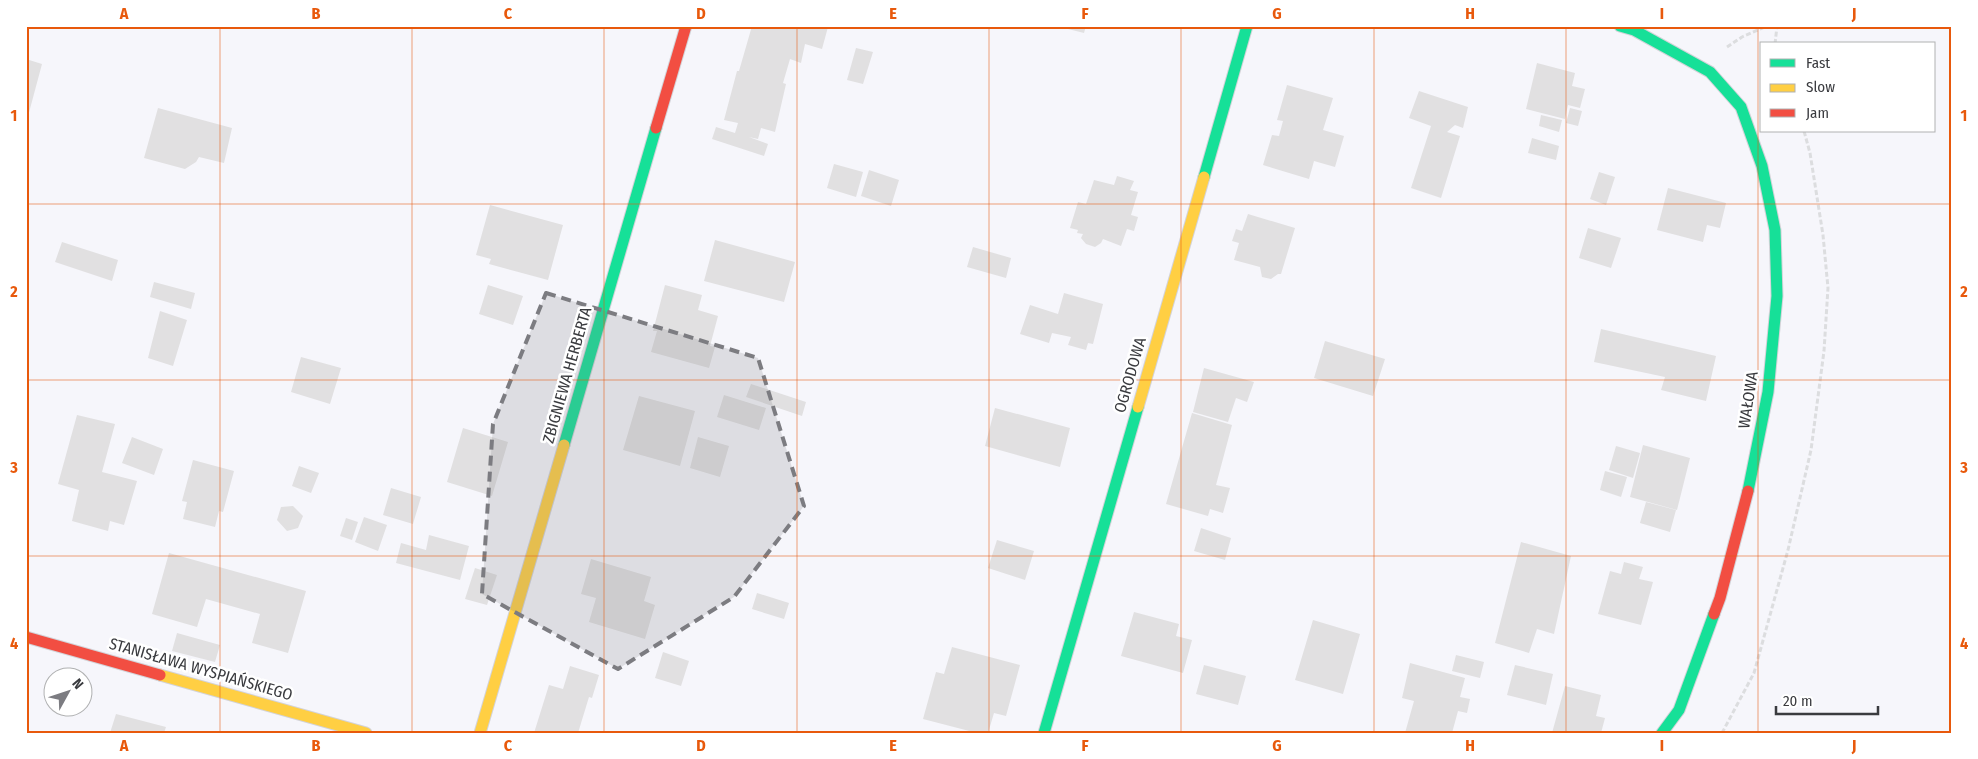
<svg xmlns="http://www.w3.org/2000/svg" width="1978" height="759" font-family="'Fira Sans Condensed',sans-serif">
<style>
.building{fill:#e1e0e1}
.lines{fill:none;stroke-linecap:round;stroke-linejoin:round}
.fast-casing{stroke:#d3d3d8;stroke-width:13}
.slow-casing{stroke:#d3d3d8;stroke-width:13}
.jam-casing{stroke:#d3d3d8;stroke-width:13}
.path{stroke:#dcdddf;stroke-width:3;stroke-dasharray:5 2.5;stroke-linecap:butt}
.fast{stroke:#16e098;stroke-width:11}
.slow{stroke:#ffcf43;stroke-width:11}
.jam{stroke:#f24e42;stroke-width:11}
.marked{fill:#7c7c81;fill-opacity:0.2;stroke:#7c7c81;stroke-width:4;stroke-dasharray:10 6;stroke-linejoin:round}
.grid{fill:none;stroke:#e8590c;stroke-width:1;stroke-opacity:0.55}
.labels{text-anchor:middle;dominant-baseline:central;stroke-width:5;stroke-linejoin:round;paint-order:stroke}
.street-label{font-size:16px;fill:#3a3b3f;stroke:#fff}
.neatline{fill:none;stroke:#e8590c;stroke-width:2}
.grid-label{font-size:16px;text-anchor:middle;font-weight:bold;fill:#e8590c}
</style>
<rect width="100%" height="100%" fill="#f6f6fb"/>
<!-- building -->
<path class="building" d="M 752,26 L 828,27 L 822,49 L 805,44 L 801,63 L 790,59 L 783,83 L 786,84 L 775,132 L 761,128 L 758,139 L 749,137 L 768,144 L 764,156 L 712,139 L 716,127 L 735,133 L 738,123 L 724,120 L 737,71 L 739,71 Z
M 1069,26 L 1086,26 L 1084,33 L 1068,29 Z
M 856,48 L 873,52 L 863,84 L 847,80 Z
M 26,59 L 42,64 L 27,120 L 26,120 Z
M 1537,63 L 1575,73 L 1572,86 L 1585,89 L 1580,108 L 1568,105 L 1565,119 L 1526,109 Z
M 1287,85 L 1333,98 L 1323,130 L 1344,136 L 1335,167 L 1314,161 L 1309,179 L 1263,165 L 1272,135 L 1279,136 L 1283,121 L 1277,120 Z
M 1419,91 L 1468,107 L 1463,128 L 1455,125 L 1447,132 L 1460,136 L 1441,198 L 1411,188 L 1431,126 L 1409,118 Z
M 158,108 L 232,128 L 224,163 L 199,157 L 196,162 L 185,169 L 144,158 Z
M 1570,108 L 1582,111 L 1578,126 L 1566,123 Z
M 1541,115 L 1562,120 L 1559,132 L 1539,126 Z
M 1532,138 L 1559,146 L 1556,160 L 1528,153 Z
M 834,164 L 863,172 L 856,197 L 827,188 Z
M 869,170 L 899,180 L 891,206 L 861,196 Z
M 1599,172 L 1615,177 L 1606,205 L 1590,199 Z
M 1117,176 L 1134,181 L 1130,190 L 1138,192 L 1131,215 L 1138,217 L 1134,231 L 1127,229 L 1121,246 L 1103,239 L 1101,243 L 1095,247 L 1086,244 L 1081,238 L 1083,234 L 1077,233 L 1078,230 L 1070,228 L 1078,202 L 1086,204 L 1094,180 L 1114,185 Z
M 1668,188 L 1726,203 L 1720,228 L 1707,225 L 1703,242 L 1657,230 Z
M 490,205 L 563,225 L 548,280 L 489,264 L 491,259 L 476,255 Z
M 1248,214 L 1295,228 L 1281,274 L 1278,274 L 1271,279 L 1262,277 L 1260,267 L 1234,260 L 1239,243 L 1232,241 L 1236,229 L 1242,231 Z
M 1588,228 L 1621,238 L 1611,268 L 1579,258 Z
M 715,240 L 795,262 L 784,302 L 704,281 Z
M 62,242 L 118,260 L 112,281 L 55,262 Z
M 973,247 L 1011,258 L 1006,278 L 967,267 Z
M 154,282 L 195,293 L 191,309 L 150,297 Z
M 488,285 L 523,296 L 513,325 L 479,314 Z
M 665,285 L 702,295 L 698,310 L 718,316 L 710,346 L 715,347 L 709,368 L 651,352 L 657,331 L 653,331 Z
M 1064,293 L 1103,304 L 1093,344 L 1088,343 L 1086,350 L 1068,345 L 1071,337 L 1052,333 L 1049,343 L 1020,334 L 1030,305 L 1058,314 Z
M 160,311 L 187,320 L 173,366 L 148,358 Z
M 1601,329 L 1716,356 L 1706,401 L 1661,390 L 1665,377 L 1594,362 Z
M 1325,341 L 1385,359 L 1373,396 L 1314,378 Z
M 301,357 L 341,368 L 330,404 L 291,392 Z
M 1204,368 L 1254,382 L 1247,402 L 1236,398 L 1228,422 L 1193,412 Z
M 751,384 L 806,402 L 802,416 L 746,397 Z
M 724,395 L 766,408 L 759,430 L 717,417 Z
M 639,396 L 695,411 L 680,466 L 623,450 Z
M 995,408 L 1070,428 L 1060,467 L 985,446 Z
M 1192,413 L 1232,425 L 1216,485 L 1230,488 L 1223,513 L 1210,509 L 1208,516 L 1166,504 Z
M 77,415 L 115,424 L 102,472 L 137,481 L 124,525 L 110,521 L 108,531 L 72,521 L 79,490 L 58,484 Z
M 463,428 L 508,442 L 492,496 L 447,482 Z
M 132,437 L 163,449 L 154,475 L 122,463 Z
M 698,437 L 729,446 L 720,477 L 690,468 Z
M 1643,445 L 1690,458 L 1677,510 L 1630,497 Z
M 1616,446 L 1640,453 L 1633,478 L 1609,470 Z
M 193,460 L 234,471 L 223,512 L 219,511 L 215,527 L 183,519 L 187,502 L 182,501 Z
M 299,466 L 319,473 L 311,493 L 292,486 Z
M 1605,471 L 1627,477 L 1621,497 L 1600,490 Z
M 391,488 L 421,497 L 413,524 L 383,515 Z
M 1646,502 L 1676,510 L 1670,532 L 1640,523 Z
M 293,506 L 303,516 L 298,528 L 287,531 L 277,520 L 281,507 Z
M 364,517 L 387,525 L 378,551 L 355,542 Z
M 346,518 L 358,522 L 352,540 L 340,536 Z
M 1201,528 L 1231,538 L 1225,560 L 1194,551 Z
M 429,535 L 469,546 L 460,580 L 396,563 L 401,543 L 426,550 Z
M 997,540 L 1034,551 L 1025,580 L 988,568 Z
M 1521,542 L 1571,556 L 1554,634 L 1537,629 L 1529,653 L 1495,643 Z
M 169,553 L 306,591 L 288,653 L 252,643 L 260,614 L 206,599 L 197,627 L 152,614 Z
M 591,559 L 651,577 L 644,601 L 655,605 L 645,639 L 589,622 L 596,598 L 581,594 Z
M 1624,562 L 1643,567 L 1639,579 L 1653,582 L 1641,625 L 1598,614 L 1610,571 L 1621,574 Z
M 475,568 L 497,575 L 487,605 L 465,599 Z
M 757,593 L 789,603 L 784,619 L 752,609 Z
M 1134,612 L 1179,624 L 1176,636 L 1192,640 L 1183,673 L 1121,656 Z
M 1313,620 L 1360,634 L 1343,694 L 1295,680 Z
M 177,633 L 220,645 L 215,662 L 172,651 Z
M 952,647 L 1020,665 L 1006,716 L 994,713 L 988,733 L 977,733 L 923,719 L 936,672 L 944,674 Z
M 663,652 L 689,661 L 681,686 L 655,678 Z
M 1456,655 L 1484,662 L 1480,678 L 1452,671 Z
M 1410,663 L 1465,678 L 1460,697 L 1470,699 L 1467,713 L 1458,711 L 1452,733 L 1405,733 L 1414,701 L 1402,698 Z
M 1204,665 L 1246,676 L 1238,705 L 1196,694 Z
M 1515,665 L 1553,674 L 1546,705 L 1507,695 Z
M 570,666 L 599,675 L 592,698 L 589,697 L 578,733 L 534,733 L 549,685 L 563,689 Z
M 1565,686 L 1601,695 L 1596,716 L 1605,718 L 1601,733 L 1552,733 Z
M 116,714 L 166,727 L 164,733 L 110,733 Z"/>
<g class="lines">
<!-- fast casing -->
<g class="fast-casing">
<path id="fast" d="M 1620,26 L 1634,30 L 1710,72 L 1741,107 L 1762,166 L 1775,230 L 1777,296 L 1768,392 L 1748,491
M 1204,177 L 1247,26
M 564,445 L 656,128
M 1044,733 L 1138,407
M 1662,733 L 1679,710 L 1714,614"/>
</g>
<!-- slow casing -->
<g class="slow-casing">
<path id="slow" d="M 1138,407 L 1204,177
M 160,675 L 366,733
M 480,733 L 564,445"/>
</g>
<!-- jam casing -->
<g class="jam-casing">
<path id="jam" d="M 656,128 L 686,26
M 1714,614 L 1720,598 L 1748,491
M 26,637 L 160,675"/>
</g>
<!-- path -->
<path class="path" d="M 1775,44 L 1777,26
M 1727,47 L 1742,37 L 1767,26
M 1722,733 L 1754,673 L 1788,550 L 1811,450 L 1824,351 L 1828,288 L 1823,235 L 1810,153 L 1804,131"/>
<!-- fast -->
<use href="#fast" class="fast"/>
<!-- slow -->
<use href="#slow" class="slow"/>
<!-- jam -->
<use href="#jam" class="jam"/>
</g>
<!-- marked area -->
<path class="marked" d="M 546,293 L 758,358 L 804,506 L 734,597 L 618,669 L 482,594 L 493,424 Z"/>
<!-- grid -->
<path class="grid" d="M 220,26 L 220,733M 412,26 L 412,733M 604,26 L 604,733M 797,26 L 797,733M 989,26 L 989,733M 1181,26 L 1181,733M 1374,26 L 1374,733M 1566,26 L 1566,733M 1758,26 L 1758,733M 26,204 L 1952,204M 26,380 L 1952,380M 26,556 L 1952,556"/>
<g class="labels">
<!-- street labels -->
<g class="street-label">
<text transform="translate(567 375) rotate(-74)">ZBIGNIEWA HERBERTA</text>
<text transform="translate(1130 375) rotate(-74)">OGRODOWA</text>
<text transform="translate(1748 400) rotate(-81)">WAŁOWA</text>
<text transform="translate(201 669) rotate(16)">STANISŁAWA WYSPIAŃSKIEGO</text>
</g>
</g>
<!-- border -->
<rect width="1978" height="759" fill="none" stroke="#ffffff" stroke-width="55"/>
<!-- legend -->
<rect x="1760" y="42" width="175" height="90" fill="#ffffff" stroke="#b0b1b2"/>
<rect x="1770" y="59" width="25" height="8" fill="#16e098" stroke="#b0b1b2"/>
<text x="1806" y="68" font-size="15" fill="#3a3b3f">Fast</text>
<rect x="1770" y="84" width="25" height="8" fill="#ffcf43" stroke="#b0b1b2"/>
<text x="1806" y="92" font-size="15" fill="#3a3b3f">Slow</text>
<rect x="1770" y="109" width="25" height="8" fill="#f24e42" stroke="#b0b1b2"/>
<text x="1806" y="118" font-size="15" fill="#3a3b3f">Jam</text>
<!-- north arrow -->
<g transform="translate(68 692) rotate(50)"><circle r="24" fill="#ffffff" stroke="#b0b1b2"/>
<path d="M0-4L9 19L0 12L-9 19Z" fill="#7c7c81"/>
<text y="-8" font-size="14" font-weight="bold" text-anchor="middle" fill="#3a3b3f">N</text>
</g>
<!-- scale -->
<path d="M1776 706v8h102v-8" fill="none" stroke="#3a3b3f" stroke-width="2.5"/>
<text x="1783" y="706" font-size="15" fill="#3a3b3f" stroke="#ffffff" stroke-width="4" paint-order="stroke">20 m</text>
<rect x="28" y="28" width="1922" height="704" class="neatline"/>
<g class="grid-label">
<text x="124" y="19">A</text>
<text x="316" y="19">B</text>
<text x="508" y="19">C</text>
<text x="701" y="19">D</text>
<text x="893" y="19">E</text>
<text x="1085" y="19">F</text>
<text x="1277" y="19">G</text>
<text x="1470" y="19">H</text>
<text x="1662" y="19">I</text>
<text x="1854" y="19">J</text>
<text x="14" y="121">1</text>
<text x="1964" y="121">1</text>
<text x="14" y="297">2</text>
<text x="1964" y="297">2</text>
<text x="14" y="473">3</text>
<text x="1964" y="473">3</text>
<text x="14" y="649">4</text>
<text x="1964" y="649">4</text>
<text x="124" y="751">A</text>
<text x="316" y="751">B</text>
<text x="508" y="751">C</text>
<text x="701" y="751">D</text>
<text x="893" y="751">E</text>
<text x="1085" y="751">F</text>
<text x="1277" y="751">G</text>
<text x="1470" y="751">H</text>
<text x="1662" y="751">I</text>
<text x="1854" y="751">J</text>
</g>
</svg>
